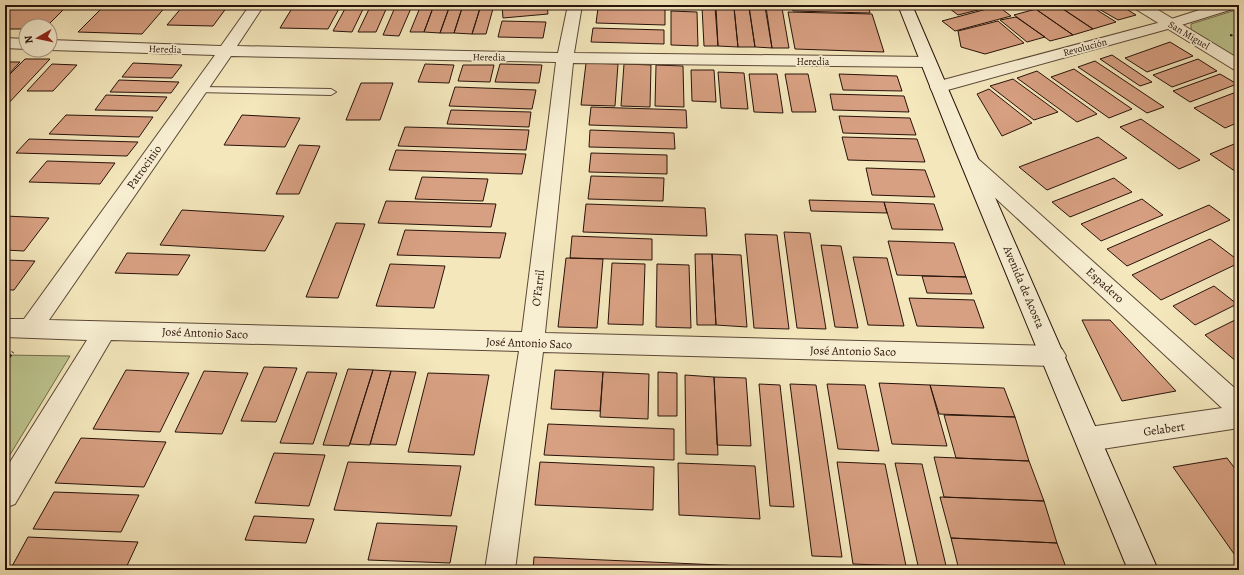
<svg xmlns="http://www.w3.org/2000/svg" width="1244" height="575" font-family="Alegreya,serif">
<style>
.green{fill:#bdc58f;stroke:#726c4c}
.building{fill:#d7a082;stroke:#28130a}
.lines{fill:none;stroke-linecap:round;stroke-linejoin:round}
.service-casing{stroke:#5b4836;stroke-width:2}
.minor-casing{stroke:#5b4836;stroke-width:2}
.tertiary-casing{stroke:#5b4836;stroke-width:2}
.secondary-casing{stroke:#28130a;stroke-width:2}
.path-far1{stroke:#28130a;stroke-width:2;stroke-dasharray:2.5 1.5;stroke-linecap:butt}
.path{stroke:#28130a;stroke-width:3;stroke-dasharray:3.5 2.5;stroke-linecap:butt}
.service{fill:#f8efd3;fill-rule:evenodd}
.minor{fill:#f8efd3;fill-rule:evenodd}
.tertiary{fill:#f8efd3;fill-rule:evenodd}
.secondary{fill:#f8efd3;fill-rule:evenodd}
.labels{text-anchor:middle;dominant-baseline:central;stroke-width:3.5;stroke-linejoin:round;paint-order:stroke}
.far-street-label{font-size:10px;fill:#28130a;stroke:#f8efd3}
.street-label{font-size:12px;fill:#28130a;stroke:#f8efd3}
</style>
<rect width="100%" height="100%" fill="#f4e7bc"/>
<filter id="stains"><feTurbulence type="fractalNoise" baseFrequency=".005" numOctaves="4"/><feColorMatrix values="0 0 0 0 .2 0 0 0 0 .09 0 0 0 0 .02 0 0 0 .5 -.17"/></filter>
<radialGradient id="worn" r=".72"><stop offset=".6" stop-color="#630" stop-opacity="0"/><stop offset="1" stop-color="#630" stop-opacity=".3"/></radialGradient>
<!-- green -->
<path class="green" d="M 1239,9 L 1239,59 L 1191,31 L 1191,24 Z
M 5,355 L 70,356 L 5,463 Z"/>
<!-- building -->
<path class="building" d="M 5,5 L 68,5 L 47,26 L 26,26 L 26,29 L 5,29 Z
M 105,5 L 167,5 L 142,34 L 78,32 Z
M 294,5 L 341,5 L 328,29 L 280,28 Z
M 347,5 L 365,5 L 352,32 L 333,31 Z
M 396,5 L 412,6 L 399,36 L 383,35 Z
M 421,5 L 434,5 L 424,32 L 410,32 Z
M 434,5 L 450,5 L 440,33 L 424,32 Z
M 450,5 L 463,5 L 454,33 L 440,33 Z
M 463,5 L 481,5 L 472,34 L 454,33 Z
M 481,5 L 494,5 L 486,34 L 472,34 Z
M 547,5 L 548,14 L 503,18 L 502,6 Z
M 791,5 L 868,5 L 870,13 L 793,11 Z
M 945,5 L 998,5 L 958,15 Z
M 1057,5 L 1089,5 L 1116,22 L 1093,29 Z
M 1057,5 L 1093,29 L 1073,35 L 1037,10 Z
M 1092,5 L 1120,5 L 1136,15 L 1118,20 Z
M 183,6 L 227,7 L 213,26 L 167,25 Z
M 749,6 L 765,7 L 772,48 L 755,47 Z
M 998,6 L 1011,16 L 955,31 L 942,21 Z
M 370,7 L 387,7 L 376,32 L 358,32 Z
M 702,7 L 715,7 L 718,46 L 704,46 Z
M 716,7 L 734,8 L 738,47 L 718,46 Z
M 734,7 L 749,8 L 755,47 L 738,47 Z
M 766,7 L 782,8 L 789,48 L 772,48 Z
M 598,8 L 665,9 L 665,25 L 596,23 Z
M 1036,9 L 1037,10 L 1073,35 L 1050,41 L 1014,15 Z
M 671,11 L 697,12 L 698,46 L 671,45 Z
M 788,12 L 872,14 L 884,52 L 795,49 Z
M 1016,17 L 1045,37 L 1027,42 L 1000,20 Z
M 502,21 L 546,22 L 543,38 L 498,37 Z
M 998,21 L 1024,43 L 985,54 L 961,47 L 958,31 Z
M 593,28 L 664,30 L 664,44 L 591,42 Z
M 1170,42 L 1193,56 L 1147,72 L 1125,58 Z
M 1112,55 L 1152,82 L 1140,86 L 1100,59 Z
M 25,59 L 50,59 L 5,107 L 5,79 Z
M 1198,59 L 1217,71 L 1172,87 L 1153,75 Z
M 1095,61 L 1164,107 L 1147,113 L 1078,67 Z
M 5,62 L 20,62 L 5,78 Z
M 133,63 L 182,65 L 172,78 L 122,77 Z
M 586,63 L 618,64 L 615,106 L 581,105 Z
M 52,64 L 77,65 L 53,91 L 27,91 Z
M 425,64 L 454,65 L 449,83 L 418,82 Z
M 500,64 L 542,65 L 539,83 L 495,82 Z
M 624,64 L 651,65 L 650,107 L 621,106 Z
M 463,65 L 494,65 L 490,82 L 458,81 Z
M 656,65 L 683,66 L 684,107 L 655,106 Z
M 1074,69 L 1132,109 L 1109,118 L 1051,77 Z
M 691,70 L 714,70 L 716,102 L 692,101 Z
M 1037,71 L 1097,114 L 1077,122 L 1017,78 Z
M 718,72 L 744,73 L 748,109 L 721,108 Z
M 749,74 L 777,74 L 783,113 L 754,112 Z
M 785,74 L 808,74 L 816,112 L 792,112 Z
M 839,74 L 897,76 L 902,91 L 843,90 Z
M 1220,74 L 1237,84 L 1190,102 L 1173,91 Z
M 1013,79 L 1058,112 L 1034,120 L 990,86 Z
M 119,80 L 179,82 L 171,93 L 110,92 Z
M 361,83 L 393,83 L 380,120 L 346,120 Z
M 455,87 L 536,90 L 532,109 L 449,106 Z
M 989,89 L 1032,123 L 1002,136 L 977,94 Z
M 1239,91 L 1239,122 L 1225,128 L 1194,108 Z
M 830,94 L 904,96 L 909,112 L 833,110 Z
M 106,95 L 167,97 L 157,111 L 95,110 Z
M 591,107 L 686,110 L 687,128 L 589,125 Z
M 451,110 L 531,112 L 529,127 L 447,124 Z
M 66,115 L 153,117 L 139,137 L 49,134 Z
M 242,115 L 300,118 L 285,147 L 224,145 Z
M 839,116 L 910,118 L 916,135 L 843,133 Z
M 1141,119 L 1200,160 L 1179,169 L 1120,127 Z
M 405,127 L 529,130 L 526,150 L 398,146 Z
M 590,130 L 674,133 L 675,149 L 589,147 Z
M 842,137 L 917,139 L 925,162 L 848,160 Z
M 1098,137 L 1127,158 L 1047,190 L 1019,167 Z
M 29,139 L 138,142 L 127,156 L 16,153 Z
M 1239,142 L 1239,174 L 1210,154 Z
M 299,145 L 320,146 L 299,194 L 276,194 Z
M 396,150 L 526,154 L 522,174 L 389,170 Z
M 591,153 L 667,155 L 667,174 L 589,172 Z
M 47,161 L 115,163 L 100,184 L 29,182 Z
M 866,168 L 925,170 L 935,197 L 872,195 Z
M 591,176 L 664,178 L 663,201 L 588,199 Z
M 422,177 L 488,179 L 483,201 L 415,199 Z
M 1114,178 L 1132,192 L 1070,217 L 1052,202 Z
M 1142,199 L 1163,215 L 1101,241 L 1081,224 Z
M 809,200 L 884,202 L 887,213 L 811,211 Z
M 386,201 L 496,204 L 491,227 L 378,223 Z
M 884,202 L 934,204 L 943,230 L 892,229 Z
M 586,204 L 705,208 L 707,236 L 583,232 Z
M 1209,205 L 1230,220 L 1127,266 L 1107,249 Z
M 182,210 L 284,216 L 265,251 L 160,245 Z
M 5,216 L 49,218 L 24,251 L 5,250 Z
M 336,223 L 365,224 L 338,298 L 306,297 Z
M 405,230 L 506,233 L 500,258 L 397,255 Z
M 784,232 L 810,233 L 826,329 L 797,328 Z
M 745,234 L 777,235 L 789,329 L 754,328 Z
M 572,236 L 652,239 L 652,260 L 570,258 Z
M 1210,239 L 1239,261 L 1239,263 L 1161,300 L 1132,275 Z
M 888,241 L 954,243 L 966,277 L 897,275 Z
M 821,245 L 841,246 L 858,328 L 835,327 Z
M 127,253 L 190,255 L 178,275 L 115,273 Z
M 695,254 L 712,254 L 716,325 L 697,325 Z
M 712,254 L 741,255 L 747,327 L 716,325 Z
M 853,257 L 887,258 L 904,326 L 868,325 Z
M 566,258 L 603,259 L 597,328 L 558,327 Z
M 5,260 L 35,261 L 14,290 L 5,290 Z
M 612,263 L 645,264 L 643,325 L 608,324 Z
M 390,264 L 445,266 L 434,308 L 376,306 Z
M 657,264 L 689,265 L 691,328 L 656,327 Z
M 922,276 L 966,277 L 972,294 L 927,293 Z
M 1214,286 L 1237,304 L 1195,325 L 1173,306 Z
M 909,298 L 974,300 L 984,328 L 917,326 Z
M 1239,318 L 1239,361 L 1237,362 L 1205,335 Z
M 1082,320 L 1110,320 L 1176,391 L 1122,401 Z
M 264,367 L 297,368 L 276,422 L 241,421 Z
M 348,369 L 373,370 L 349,446 L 323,445 Z
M 126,370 L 189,373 L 160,432 L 93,429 Z
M 373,370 L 391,371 L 370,445 L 350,444 Z
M 555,370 L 603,372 L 600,411 L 551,409 Z
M 204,371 L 248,373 L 222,434 L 175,432 Z
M 391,371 L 416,372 L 396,445 L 370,444 Z
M 307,372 L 337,373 L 313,444 L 280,443 Z
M 603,372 L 649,374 L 648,419 L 600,417 Z
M 658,372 L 677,373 L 677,416 L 658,416 Z
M 428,373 L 489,375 L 474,455 L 408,452 Z
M 685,375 L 714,377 L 718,455 L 686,454 Z
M 714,377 L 746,378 L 751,446 L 717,445 Z
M 879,383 L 930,385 L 947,446 L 892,444 Z
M 759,384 L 780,385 L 794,507 L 770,506 Z
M 790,384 L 816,385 L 842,557 L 812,556 Z
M 827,384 L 865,385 L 879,451 L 838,449 Z
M 930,385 L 1004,388 L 1015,417 L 939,414 Z
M 944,415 L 1015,417 L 1029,461 L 956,458 Z
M 548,424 L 674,429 L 674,460 L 544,455 Z
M 81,438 L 166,442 L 144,487 L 55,483 Z
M 274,453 L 325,455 L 309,506 L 255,503 Z
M 934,457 L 1029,461 L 1044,501 L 944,497 Z
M 1227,458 L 1239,474 L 1239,561 L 1173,467 Z
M 348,462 L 461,466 L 451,516 L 334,510 Z
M 540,462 L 654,467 L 653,510 L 535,505 Z
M 837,462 L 885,464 L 906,566 L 853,564 Z
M 678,463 L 755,466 L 760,519 L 679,515 Z
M 895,463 L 922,464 L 947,570 L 919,570 Z
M 54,492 L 139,495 L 121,532 L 33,529 Z
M 940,497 L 1044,501 L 1057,543 L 951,538 Z
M 254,516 L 314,519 L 306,543 L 245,540 Z
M 377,523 L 457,526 L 450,563 L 368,560 Z
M 28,537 L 138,542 L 125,570 L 10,570 Z
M 951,538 L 1057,543 L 1067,570 L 959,570 Z
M 534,557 L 790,568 L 790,570 L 533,570 Z"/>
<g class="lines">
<!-- service casing -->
<g class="service-casing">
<path id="service" d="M 199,87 L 331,89 L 336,92 L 331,95 L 195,92 L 194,90 Z"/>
</g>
<!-- minor casing -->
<g class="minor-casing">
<path id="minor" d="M 250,5 L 264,5 L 237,46 L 558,53 L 568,5 L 582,5 L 574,53 L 928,57 L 934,59 L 936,62 L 934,65 L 928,67 L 573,63 L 545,333 L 1054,346 L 1062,349 L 1066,356 L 1062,363 L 1054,366 L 543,352 L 515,570 L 485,570 L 519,351 L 111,340 L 15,504 L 5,508 L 5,470 L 87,340 L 5,337 L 5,319 L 24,319 L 215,55 L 50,50 L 50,40 L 221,46 ZM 231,56 L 556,62 L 522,332 L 49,320 Z
M 1215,5 L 1238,5 L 1236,8 L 1175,27 L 944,91 L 938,92 L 932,91 L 930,87 L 932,83 L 1165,21 Z
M 5,38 L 26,39 L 26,49 L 5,48 Z
M 970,157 L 977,158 L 1239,392 L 1239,428 L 1089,451 L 1080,447 L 1076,439 L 1080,431 L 1089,427 L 1222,408 L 963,168 L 961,163 L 963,158 Z"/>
</g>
<!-- tertiary casing -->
<g class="tertiary-casing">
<path id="tertiary" d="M 1132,5 L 1150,5 L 1239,59 L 1239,71 L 1233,69 L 1134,8 Z"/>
</g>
<!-- secondary casing -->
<g class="secondary-casing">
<path id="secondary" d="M 898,5 L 912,5 L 973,147 L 1158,570 L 1128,570 L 954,147 Z"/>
</g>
<!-- path-far1 -->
<path class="path-far1" d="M 1230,35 L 1239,37"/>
<!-- path -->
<path class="path" d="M 5,362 L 13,352"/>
<!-- service -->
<use href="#service" class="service"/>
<!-- minor -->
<use href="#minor" class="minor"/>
<!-- tertiary -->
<use href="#tertiary" class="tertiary"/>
<!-- secondary -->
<use href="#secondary" class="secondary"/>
</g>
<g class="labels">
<!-- far-street labels -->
<g class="far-street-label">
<text transform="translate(1189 35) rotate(31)">San Miguel</text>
<text transform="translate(1085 47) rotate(-15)">Revolución</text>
<text transform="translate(165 49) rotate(2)">Heredia</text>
<text transform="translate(489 57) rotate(1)">Heredia</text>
<text x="813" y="61">Heredia</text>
</g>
<!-- street labels -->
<g class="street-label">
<text transform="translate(144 167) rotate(-55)">Patrocinio</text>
<text transform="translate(1105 285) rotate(42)">Espadero</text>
<text transform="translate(1024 287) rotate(67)">Avenida de Acosta</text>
<text transform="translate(538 288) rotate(-83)">O'Farril</text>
<text transform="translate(205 333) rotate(2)">José Antonio Saco</text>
<text transform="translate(529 343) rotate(2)">José Antonio Saco</text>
<text transform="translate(853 351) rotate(1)">José Antonio Saco</text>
<text transform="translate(1164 429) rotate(-8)">Gelabert</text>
</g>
</g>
<!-- margin -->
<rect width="1244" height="575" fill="none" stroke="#f4e7bc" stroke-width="20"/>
<rect x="6" y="6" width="1232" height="563" fill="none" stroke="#28130a" stroke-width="2"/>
<rect x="10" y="10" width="1224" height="555" fill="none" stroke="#28130a"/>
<!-- north arrow -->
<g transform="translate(38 38) rotate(261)"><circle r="19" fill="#f8efd3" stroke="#a59783"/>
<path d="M0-3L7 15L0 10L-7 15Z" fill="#8f2418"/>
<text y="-6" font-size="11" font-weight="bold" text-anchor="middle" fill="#28130a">N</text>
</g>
<rect width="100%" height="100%" filter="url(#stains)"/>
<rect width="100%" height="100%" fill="url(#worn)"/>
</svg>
